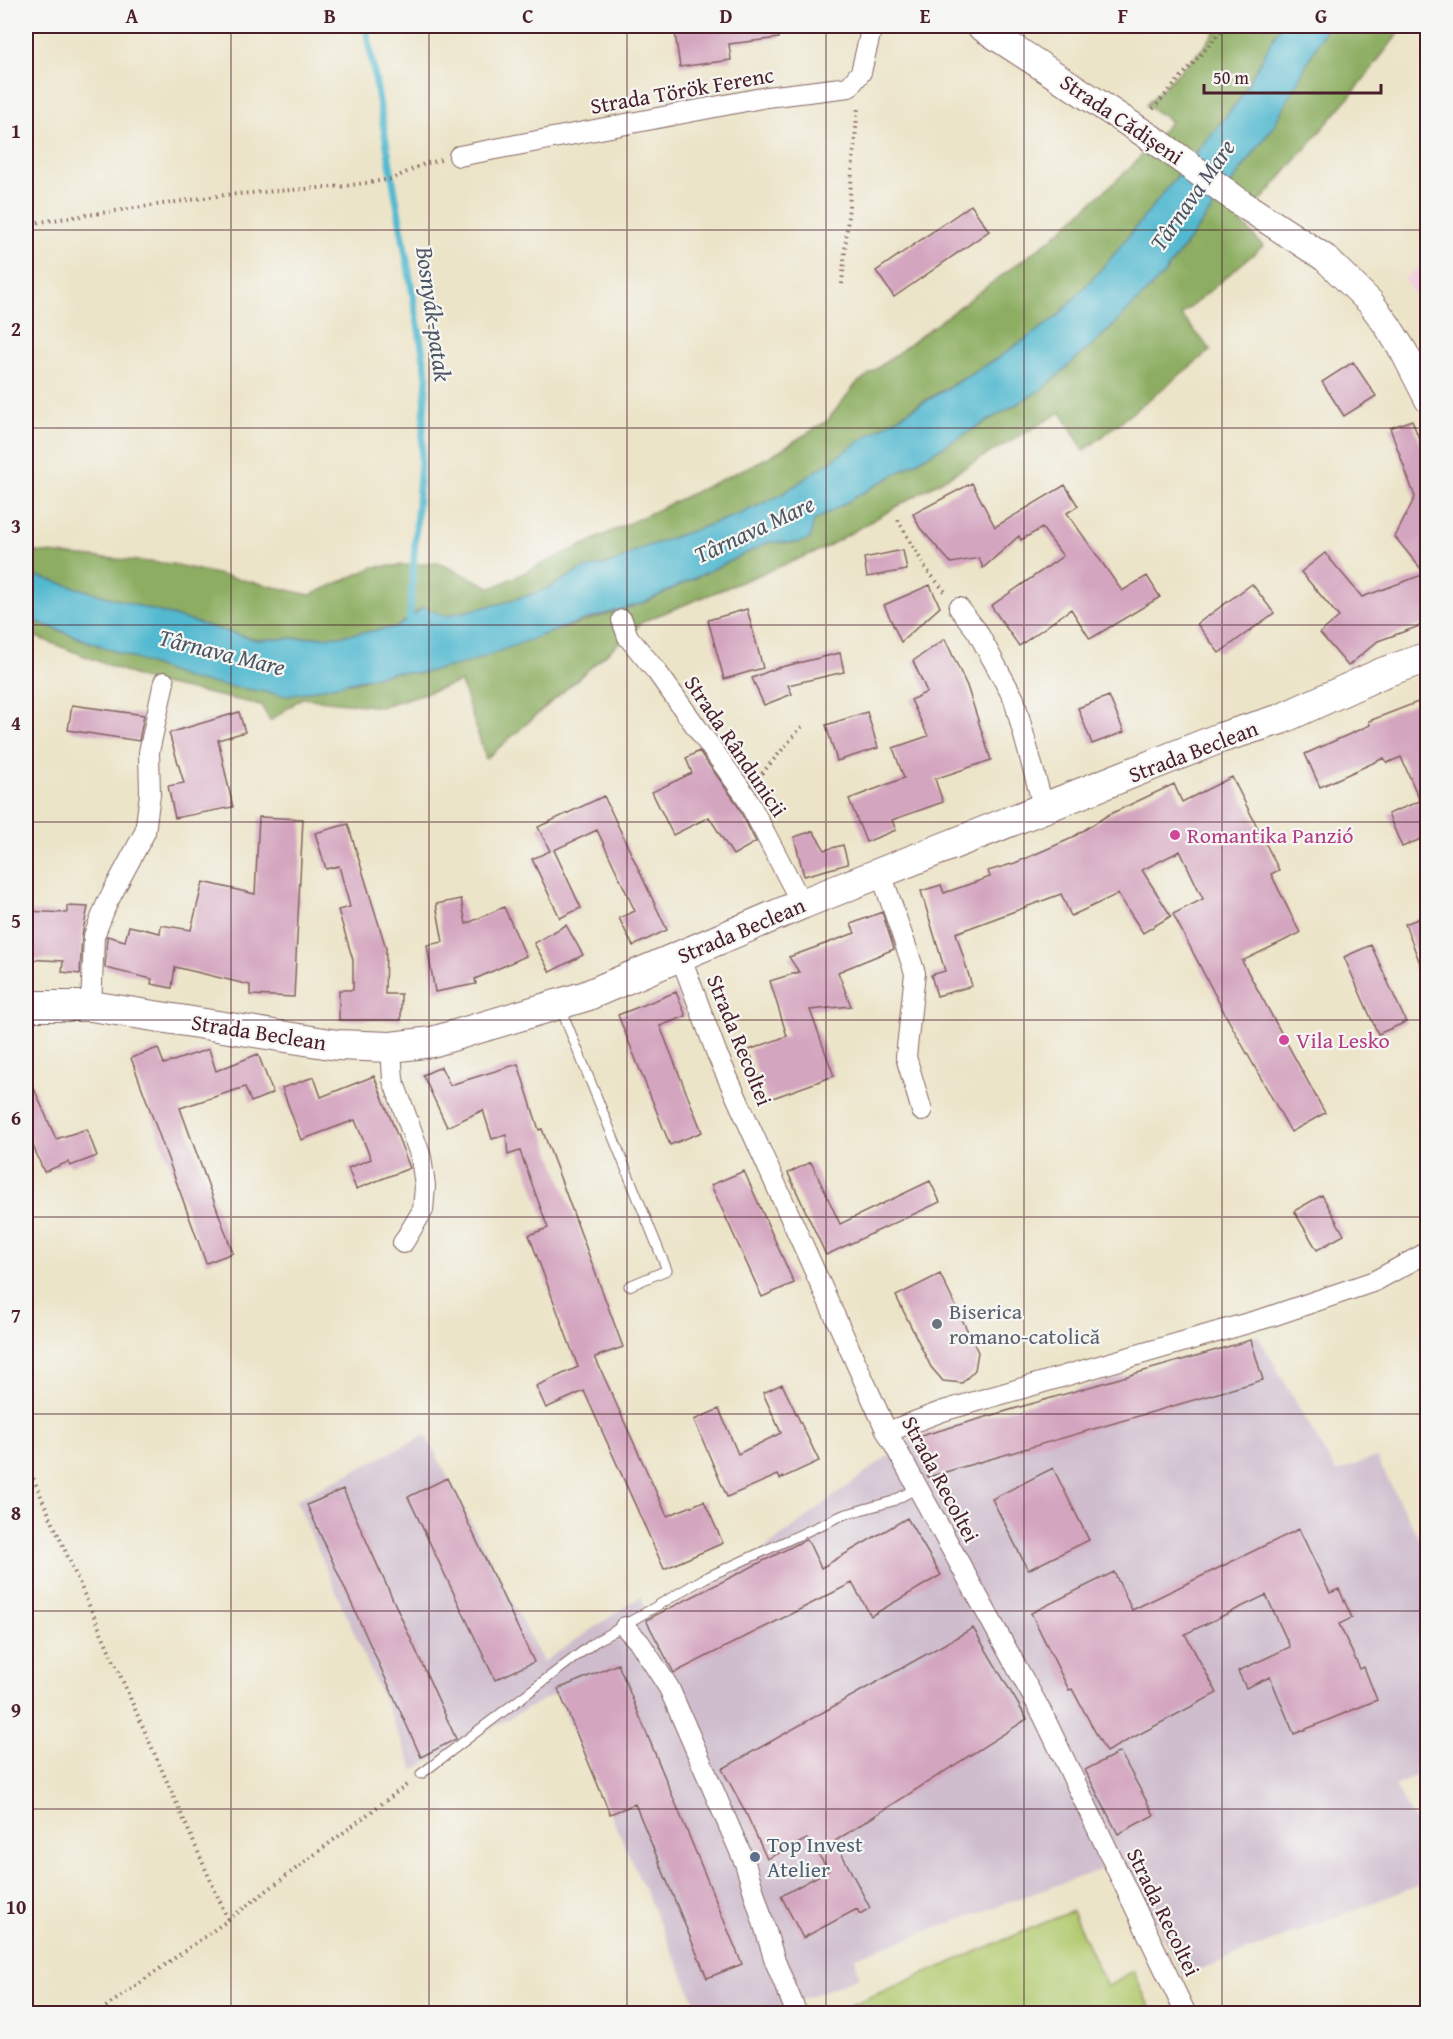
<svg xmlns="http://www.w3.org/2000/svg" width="1453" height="2039" font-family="'Gentium Book Plus',serif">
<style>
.built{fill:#f3cfdf}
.industrial{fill:#cfbdce}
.green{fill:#b2ca6f;stroke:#7e744d;stroke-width:1.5}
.forest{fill:#8dae62;stroke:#6c6646;stroke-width:1.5}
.water{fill:#52b9d0;stroke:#4e6c7e;stroke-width:1.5}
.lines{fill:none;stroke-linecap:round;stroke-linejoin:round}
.stream{stroke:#52b9d0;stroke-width:7}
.building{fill:#d4a5bf}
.service-casing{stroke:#836462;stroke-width:11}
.minor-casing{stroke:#836462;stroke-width:22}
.secondary-casing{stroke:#836462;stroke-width:29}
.primary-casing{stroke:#836462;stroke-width:32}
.path{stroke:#836462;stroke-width:4;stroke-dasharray:1.5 4.5;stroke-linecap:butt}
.service{stroke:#fff;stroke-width:9}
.minor{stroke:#fff;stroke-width:20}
.secondary{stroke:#fff;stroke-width:27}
.primary{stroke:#fff;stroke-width:30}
.grid{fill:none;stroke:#4a1f2b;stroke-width:1.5;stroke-opacity:0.55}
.hotel-dot{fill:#d1479c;stroke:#f6f6f2;stroke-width:2}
.worship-dot{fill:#6b7280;stroke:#f6f6f2;stroke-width:2}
.service-dot{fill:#5c6f8a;stroke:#f6f6f2;stroke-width:2}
.labels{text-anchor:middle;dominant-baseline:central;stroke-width:4.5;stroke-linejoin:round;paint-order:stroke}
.street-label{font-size:22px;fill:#4a1f2b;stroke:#f6f6f2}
.hotel-label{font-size:22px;fill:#b23c85;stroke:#f6f6f2;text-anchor:start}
.worship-label{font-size:22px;fill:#5b616d;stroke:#f6f6f2;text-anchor:start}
.service-label{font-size:22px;fill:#4e5e75;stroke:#f6f6f2;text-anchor:start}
.water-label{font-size:24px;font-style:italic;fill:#4d5565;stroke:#f6f6f2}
.neatline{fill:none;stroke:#4a1f2b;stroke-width:2}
.grid-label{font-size:20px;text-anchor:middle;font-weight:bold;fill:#4a1f2b}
</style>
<rect width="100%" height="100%" fill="#f6f6f2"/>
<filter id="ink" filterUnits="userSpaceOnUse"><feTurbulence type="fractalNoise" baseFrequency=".0167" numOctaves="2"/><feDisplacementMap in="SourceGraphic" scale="12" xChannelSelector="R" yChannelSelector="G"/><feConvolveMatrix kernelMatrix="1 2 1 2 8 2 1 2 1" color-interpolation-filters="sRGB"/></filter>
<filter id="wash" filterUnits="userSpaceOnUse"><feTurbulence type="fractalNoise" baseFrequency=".008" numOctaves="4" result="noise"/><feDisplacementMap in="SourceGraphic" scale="24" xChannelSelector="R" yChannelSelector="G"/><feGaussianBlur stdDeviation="1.35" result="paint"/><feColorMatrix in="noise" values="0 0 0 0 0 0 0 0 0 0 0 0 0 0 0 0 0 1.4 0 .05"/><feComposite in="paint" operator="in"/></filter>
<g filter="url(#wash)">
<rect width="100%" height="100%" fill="#ece4c8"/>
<!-- built -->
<path class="built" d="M 1427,262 L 1427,318 L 1404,278 Z"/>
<!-- industrial -->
<path class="industrial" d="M 1258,1336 L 1336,1472 L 1376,1457 L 1427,1553 L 1427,1770 L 1395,1786 L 1427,1842 L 1427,1882 L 1183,1976 L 1125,1861 L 855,1957 L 859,1977 L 768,2013 L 700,2013 L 556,1693 L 414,1770 L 296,1500 L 426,1435 L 543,1662 L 641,1596 L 653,1632 L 912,1438 Z"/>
<!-- green -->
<path class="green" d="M 1072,1911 L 1107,1987 L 1133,1970 L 1152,2013 L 832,2013 Z"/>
<!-- forest -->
<path class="forest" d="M 1219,26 L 1280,26 L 1239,100 L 1106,264 L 1057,317 L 998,358 L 919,404 L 781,495 L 740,514 L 640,549 L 615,562 L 580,570 L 547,589 L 503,603 L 445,616 L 423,607 L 397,627 L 340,636 L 256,640 L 26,573 L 26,551 L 172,564 L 310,595 L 374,567 L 439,563 L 492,588 L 769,457 L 827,421 L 856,384 L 1052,238 L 1130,168 L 1171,121 L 1146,105 L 1204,47 Z
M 1327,26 L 1404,26 L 1357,88 L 1242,223 L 1263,246 L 1181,315 L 1211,350 L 1084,451 L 1061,412 L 823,549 L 644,621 L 486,759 L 461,682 L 380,707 L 302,698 L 270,721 L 261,705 L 149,681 L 26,633 L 26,618 L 129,657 L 351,683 L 395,672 L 422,673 L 643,603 L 769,542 L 796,543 L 814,521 L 1041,390 L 1111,328 L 1163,275 L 1273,127 Z"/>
<!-- water -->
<path class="water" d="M 1280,26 L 1327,26 L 1273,127 L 1163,275 L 1111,328 L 1041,390 L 814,521 L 810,539 L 796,543 L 769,542 L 643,603 L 584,620 L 467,663 L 422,673 L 395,672 L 289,696 L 192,680 L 26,618 L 26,573 L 256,640 L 340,636 L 397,627 L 424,607 L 445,616 L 503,603 L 547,589 L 580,570 L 615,562 L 640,549 L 740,514 L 781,495 L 869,435 L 998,358 L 1057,317 L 1106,264 L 1239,100 Z"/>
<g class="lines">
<!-- stream -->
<path class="stream" d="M 366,26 L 427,376 L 409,626"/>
</g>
<g id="blocks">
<!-- building -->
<path class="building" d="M 674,26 L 778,26 L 779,38 L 729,44 L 731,60 L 680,67 Z
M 971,205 L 989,231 L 894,297 L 876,271 Z
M 1353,362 L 1376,396 L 1344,416 L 1322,382 Z
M 1412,420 L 1428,463 L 1428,623 L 1378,641 L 1348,666 L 1320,633 L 1339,617 L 1301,572 L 1325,553 L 1362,597 L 1425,574 L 1395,537 L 1415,497 L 1390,428 Z
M 972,483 L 995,527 L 1065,485 L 1078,506 L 1067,513 L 1122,591 L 1147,576 L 1160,597 L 1090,639 L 1071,609 L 1019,646 L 991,606 L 1063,556 L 1042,528 L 1021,540 L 1019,536 L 983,568 L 979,558 L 951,563 L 920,528 L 913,514 Z
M 903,550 L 907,570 L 867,577 L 864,558 Z
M 1252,584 L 1274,613 L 1219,653 L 1197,624 Z
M 930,585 L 940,607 L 901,642 L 884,605 Z
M 747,609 L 763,668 L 724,679 L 708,620 Z
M 945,639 L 967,686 L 991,760 L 935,779 L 943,802 L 892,820 L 896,830 L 866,842 L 849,799 L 904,778 L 893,748 L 928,736 L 911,700 L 927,692 L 913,661 Z
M 840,653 L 844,672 L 788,685 L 792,694 L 764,705 L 752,678 L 777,668 Z
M 1109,696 L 1124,732 L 1092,744 L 1078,708 Z
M 1428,698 L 1428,836 L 1402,847 L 1388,814 L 1420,801 L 1401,757 L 1387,763 L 1384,758 L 1320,787 L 1305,754 L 1370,725 L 1369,721 Z
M 72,705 L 144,715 L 139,741 L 68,730 Z
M 239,712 L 245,732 L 218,740 L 233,807 L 175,818 L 168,786 L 184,783 L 169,733 Z
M 867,712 L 878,748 L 837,761 L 826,725 Z
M 699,751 L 735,801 L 756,842 L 733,855 L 709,817 L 673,835 L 652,792 L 692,773 L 686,758 Z
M 1232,777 L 1279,870 L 1271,874 L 1300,933 L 1242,961 L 1325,1113 L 1291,1132 L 1225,1014 L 1173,914 L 1203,899 L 1180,851 L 1142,870 L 1171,916 L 1143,933 L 1118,894 L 1071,916 L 1061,894 L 956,933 L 972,986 L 937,996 L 931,975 L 945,971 L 921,891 L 941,885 L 944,893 L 990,877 L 988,871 L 1015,863 L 1070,839 L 1108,815 L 1174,784 L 1182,802 Z
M 604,796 L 667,930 L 633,946 L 619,918 L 635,911 L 597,830 L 554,850 L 581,908 L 560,918 L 532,859 L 550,851 L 538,827 Z
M 259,817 L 303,819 L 294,997 L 250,995 L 250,985 L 175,967 L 172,988 L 151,984 L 152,979 L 105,968 L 107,936 L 125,941 L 129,926 L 160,933 L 161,925 L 191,930 L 203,882 L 255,894 Z
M 348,824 L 386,948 L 385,994 L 401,994 L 401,1020 L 339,1020 L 339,990 L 353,990 L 353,960 L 338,910 L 350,907 L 339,866 L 326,869 L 315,833 Z
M 813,831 L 825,850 L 843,845 L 848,864 L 804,876 L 794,837 Z
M 461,899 L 466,924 L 504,907 L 526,956 L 475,979 L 476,984 L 435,992 L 427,945 L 443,942 L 436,904 Z
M 67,906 L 88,907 L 82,935 L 80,974 L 62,972 L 63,961 L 26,959 L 26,911 L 67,913 Z
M 882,912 L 894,949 L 838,972 L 851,1006 L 810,1010 L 834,1076 L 767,1100 L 749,1050 L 787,1036 L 770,981 L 799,972 L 789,957 L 855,933 L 851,924 Z
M 1428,915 L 1428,979 L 1426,979 L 1405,924 Z
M 566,925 L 583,955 L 550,972 L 534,943 Z
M 1371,945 L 1406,1022 L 1378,1034 L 1344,957 Z
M 676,992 L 686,1016 L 660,1026 L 702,1132 L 670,1145 L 618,1015 Z
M 158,1048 L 164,1064 L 209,1049 L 216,1071 L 258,1054 L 273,1093 L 251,1102 L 245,1087 L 180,1108 L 233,1253 L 206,1263 L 131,1058 Z
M 518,1064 L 539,1130 L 542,1129 L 623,1347 L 595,1357 L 667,1516 L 704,1501 L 723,1543 L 664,1569 L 584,1391 L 546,1408 L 536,1386 L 578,1367 L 529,1235 L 548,1228 L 520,1151 L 508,1155 L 506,1135 L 492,1139 L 483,1110 L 447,1127 L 423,1075 L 441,1067 L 450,1085 Z
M 26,1070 L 56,1139 L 87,1129 L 97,1156 L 70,1166 L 68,1162 L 44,1172 L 26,1129 Z
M 374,1076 L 410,1168 L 356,1189 L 348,1168 L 371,1159 L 355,1120 L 301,1140 L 282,1088 L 314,1077 L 321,1097 Z
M 811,1162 L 840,1224 L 930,1181 L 940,1202 L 826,1255 L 788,1173 Z
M 744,1171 L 794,1283 L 762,1297 L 711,1185 Z
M 1322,1195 L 1344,1235 L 1317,1250 L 1294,1211 Z
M 940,1274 L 978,1352 L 975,1370 L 962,1383 L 943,1381 L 931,1367 L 896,1296 Z
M 1251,1340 L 1263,1380 L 928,1477 L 917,1437 Z
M 782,1384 L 819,1461 L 780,1479 L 778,1475 L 727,1497 L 694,1420 L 719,1409 L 738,1454 L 781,1433 L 763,1393 Z
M 1053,1468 L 1089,1540 L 1028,1570 L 992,1499 Z
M 447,1478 L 534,1662 L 495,1680 L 408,1497 Z
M 343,1489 L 456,1739 L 421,1757 L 307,1505 Z
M 907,1518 L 941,1575 L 871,1616 L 852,1583 L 674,1673 L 646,1620 L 807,1539 L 821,1568 Z
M 1299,1529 L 1330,1593 L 1339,1589 L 1352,1618 L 1339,1624 L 1360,1669 L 1364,1667 L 1377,1700 L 1294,1734 L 1270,1677 L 1246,1688 L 1238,1671 L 1290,1647 L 1266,1595 L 1185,1634 L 1217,1693 L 1106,1752 L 1072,1689 L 1069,1690 L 1031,1613 L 1114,1572 L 1132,1610 Z
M 973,1628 L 1027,1719 L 835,1841 L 870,1908 L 860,1914 L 857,1909 L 803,1938 L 781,1896 L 829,1870 L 807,1839 L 767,1859 L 745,1811 L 722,1769 Z
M 618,1664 L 742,1964 L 707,1978 L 635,1804 L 610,1814 L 558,1689 Z
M 1120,1752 L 1154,1815 L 1118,1834 L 1085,1770 Z"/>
</g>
</g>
<g filter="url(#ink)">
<use href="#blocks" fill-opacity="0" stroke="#836462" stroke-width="1.5"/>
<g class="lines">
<!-- service casing -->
<g class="service-casing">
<path id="service" d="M 561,1009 L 667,1270 L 629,1286
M 421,1774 L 595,1642 L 705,1578 L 843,1515 L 893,1501 L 917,1488"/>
</g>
<!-- minor casing -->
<g class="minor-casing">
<path id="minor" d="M 459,156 L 767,97 L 849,87 L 861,72 L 872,26
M 959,608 L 977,631 L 1014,699 L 1044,809
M 622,620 L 628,637 L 657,672 L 745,795 L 802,904
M 881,873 L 915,973 L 906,1057 L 922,1111
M 680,955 L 717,1054 L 887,1432 L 1043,1715 L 1186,2014
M 91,1006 L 94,936 L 107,903 L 145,832 L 150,794 L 149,752 L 164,682
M 391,1047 L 393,1080 L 421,1157 L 425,1186 L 423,1210 L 403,1243
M 887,1432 L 943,1411 L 1269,1317 L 1375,1281 L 1428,1252
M 625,1627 L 640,1643 L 669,1688 L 745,1863 L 775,1961 L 797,2014"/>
</g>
<!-- secondary casing -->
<g class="secondary-casing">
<path id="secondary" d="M 980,26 L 1159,143 L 1241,203 L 1325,258 L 1370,302 L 1387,325 L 1404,352 L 1428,399"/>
</g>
<!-- primary casing -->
<g class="primary-casing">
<path id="primary" d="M 26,1006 L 91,1006 L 337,1045 L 391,1047 L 432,1042 L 586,996 L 802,904 L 1220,738 L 1281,719 L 1382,673 L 1428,657"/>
</g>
<!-- path -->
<path class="path" d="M 1153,109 L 1226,26
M 26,224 L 224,195 L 345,186 L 392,179 L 424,164 L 441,160
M 842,284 L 858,106
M 898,520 L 926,569 L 947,594
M 758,778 L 804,724
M 26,1462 L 228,1920
M 96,2014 L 228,1920 L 409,1783"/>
<!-- service -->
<use href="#service" class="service"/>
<!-- minor -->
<use href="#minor" class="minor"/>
<!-- secondary -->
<use href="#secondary" class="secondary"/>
<!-- primary -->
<use href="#primary" class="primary"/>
</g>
</g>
<!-- grid -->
<path class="grid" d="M 231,26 L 231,2014M 429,26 L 429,2014M 627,26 L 627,2014M 826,26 L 826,2014M 1024,26 L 1024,2014M 1222,26 L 1222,2014M 26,230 L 1428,230M 26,428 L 1428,428M 26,625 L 1428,625M 26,822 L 1428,822M 26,1020 L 1428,1020M 26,1217 L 1428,1217M 26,1414 L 1428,1414M 26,1611 L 1428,1611M 26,1809 L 1428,1809"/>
<!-- markers -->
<g class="hotel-dot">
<circle cx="1175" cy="835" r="6"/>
<circle cx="1284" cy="1040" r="6"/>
</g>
<circle class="worship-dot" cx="937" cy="1324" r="6"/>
<circle class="service-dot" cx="755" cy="1857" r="6"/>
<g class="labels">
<!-- street labels -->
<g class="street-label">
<text transform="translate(682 90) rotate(-10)">Strada Török Ferenc</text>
<text transform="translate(1122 119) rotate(34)">Strada Cădișeni</text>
<text transform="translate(736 746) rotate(56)">Strada Rândunicii</text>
<text transform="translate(1193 751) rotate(-21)">Strada Beclean</text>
<text transform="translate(741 930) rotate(-23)">Strada Beclean</text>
<text transform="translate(259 1032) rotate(9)">Strada Beclean</text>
<text transform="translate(740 1040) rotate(68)">Strada Recoltei</text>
<text transform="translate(941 1479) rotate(62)">Strada Recoltei</text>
<text transform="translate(1164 1912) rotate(64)">Strada Recoltei</text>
</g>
<!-- hotel labels -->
<g class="hotel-label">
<text x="1187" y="835">Romantika Panzió</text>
<text x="1296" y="1040">Vila Lesko</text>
</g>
<!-- worship labels -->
<g class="worship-label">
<text x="949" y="1311">Biserica<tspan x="949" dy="25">romano-catolică</tspan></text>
</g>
<!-- service labels -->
<g class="service-label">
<text x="767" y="1844">Top Invest<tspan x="767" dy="25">Atelier</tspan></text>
</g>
<!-- water labels -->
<g class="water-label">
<text transform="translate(1192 195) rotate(-55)">Târnava Mare</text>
<text transform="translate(434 314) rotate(82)">Bosnyák-patak</text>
<text transform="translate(754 529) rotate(-25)">Târnava Mare</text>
<text transform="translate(222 652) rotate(14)">Târnava Mare</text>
</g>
</g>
<!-- margin -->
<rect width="1453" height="2039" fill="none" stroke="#f6f6f2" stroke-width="66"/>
<!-- scale -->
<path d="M1204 84v9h177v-9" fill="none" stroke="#4a1f2b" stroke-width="3"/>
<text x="1213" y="84" font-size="18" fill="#4a1f2b" stroke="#f6f6f2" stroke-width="4.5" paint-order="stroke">50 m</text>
<rect x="33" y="33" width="1387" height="1973" class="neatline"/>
<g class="grid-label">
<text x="132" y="23">A</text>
<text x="330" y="23">B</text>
<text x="528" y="23">C</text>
<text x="726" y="23">D</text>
<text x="925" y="23">E</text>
<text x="1123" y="23">F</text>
<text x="1321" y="23">G</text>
<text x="16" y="138">1</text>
<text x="16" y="336">2</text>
<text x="16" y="533">3</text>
<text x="16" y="730">4</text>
<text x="16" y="928">5</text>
<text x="16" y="1125">6</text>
<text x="16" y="1322">7</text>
<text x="16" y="1520">8</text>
<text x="16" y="1717">9</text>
<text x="16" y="1914">10</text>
</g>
</svg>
